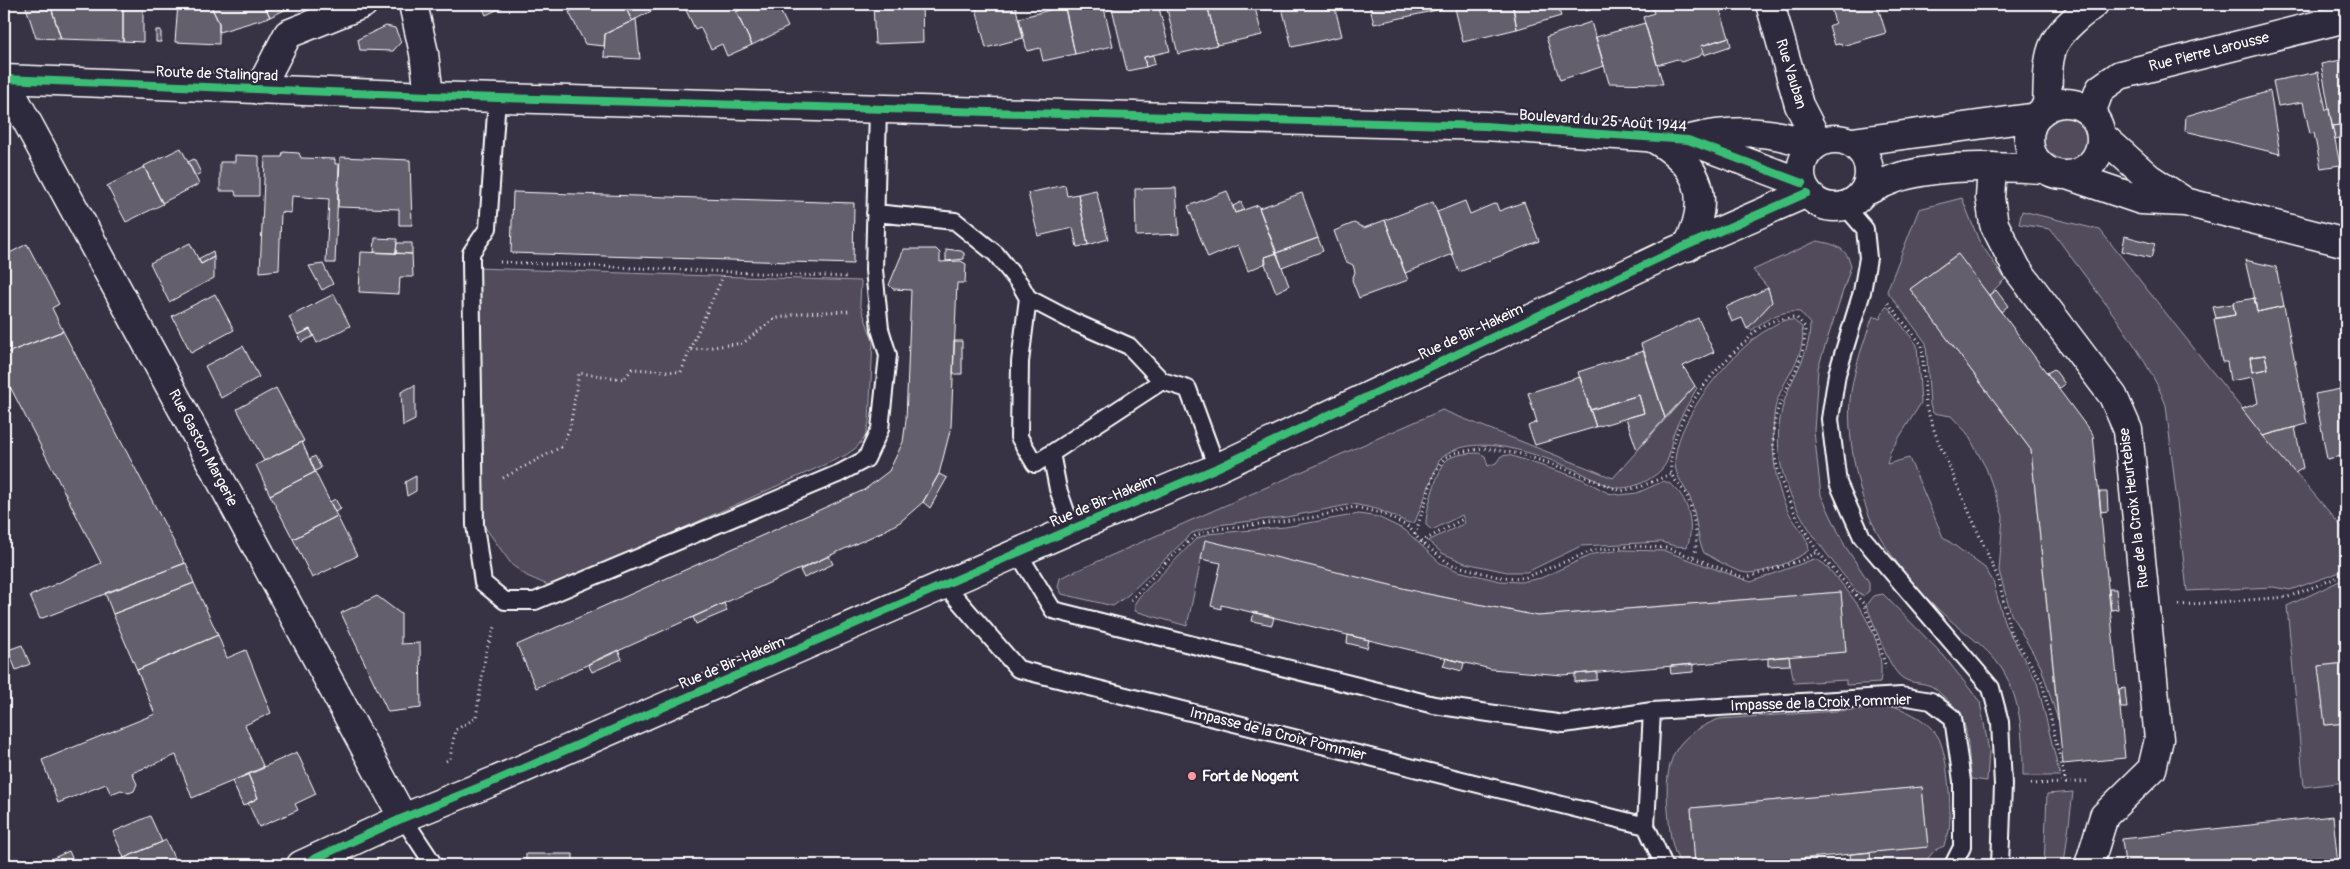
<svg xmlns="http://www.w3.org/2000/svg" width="2350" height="869" font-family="Pangolin,sans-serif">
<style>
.green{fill:#514c5c;stroke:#a8a6ae}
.building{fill:#635f6d;stroke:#fff;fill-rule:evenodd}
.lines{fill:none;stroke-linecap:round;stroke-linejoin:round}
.service-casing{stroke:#fff;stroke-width:20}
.minor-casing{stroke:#fff;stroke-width:31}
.tertiary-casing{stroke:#fff;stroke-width:31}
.path{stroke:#fff;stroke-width:3;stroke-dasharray:1 4;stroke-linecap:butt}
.service{stroke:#2f2a3d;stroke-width:16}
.minor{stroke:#2f2a3d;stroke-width:28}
.tertiary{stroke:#2f2a3d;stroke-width:28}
.cycleway-casing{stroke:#2f2a3d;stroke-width:11}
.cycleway{stroke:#3abd76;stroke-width:8}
.poi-dot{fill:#ff9aa2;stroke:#2f2a3d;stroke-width:2}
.labels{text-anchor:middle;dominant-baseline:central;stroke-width:4.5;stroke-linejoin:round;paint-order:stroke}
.street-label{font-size:15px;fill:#fff;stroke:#2f2a3d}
.poi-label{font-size:15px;font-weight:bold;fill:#fff;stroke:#2f2a3d;text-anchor:start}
</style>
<rect width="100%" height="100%" fill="#373345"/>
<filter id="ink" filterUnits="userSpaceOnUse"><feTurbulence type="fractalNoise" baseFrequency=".02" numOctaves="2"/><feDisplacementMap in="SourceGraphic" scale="10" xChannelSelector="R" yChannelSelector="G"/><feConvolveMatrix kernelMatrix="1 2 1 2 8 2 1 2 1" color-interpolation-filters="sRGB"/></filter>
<g filter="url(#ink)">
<!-- green -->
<path class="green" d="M 2057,116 C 2075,118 2088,123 2093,141 C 2078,167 2061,166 2042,145 C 2039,133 2045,122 2057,116 Z
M 1962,198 L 1979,241 L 2005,279 L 1989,295 L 1957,254 L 1910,289 L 2031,450 L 2058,720 L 2041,667 L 2011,614 L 1999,571 L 2003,516 L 1986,468 L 1967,433 L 1951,416 L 1933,413 L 1930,405 L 1926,343 L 1887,291 L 1919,209 Z
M 2022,211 L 2100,230 L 2242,409 L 2346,532 L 2346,570 L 2290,590 L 2273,587 L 2187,591 L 2166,405 C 2145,350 2092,287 2058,239 L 2050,229 L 2019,224 Z
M 1817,241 C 1834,244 1847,247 1851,266 L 1818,368 L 1814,431 L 1821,495 L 1845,546 L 1869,582 L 1869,591 L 1863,596 L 1857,592 C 1813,537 1761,479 1784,402 C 1793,373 1810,357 1810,324 L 1800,312 C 1780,310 1767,319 1752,330 L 1747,329 L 1772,302 L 1768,288 L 1753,270 Z
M 475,268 L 861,281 L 860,304 L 873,341 L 869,422 L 865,437 L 857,447 L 846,455 L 559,584 L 548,585 L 527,576 L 512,565 L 482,523 Z
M 1885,307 L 1888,307 L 1917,345 L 1921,403 L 1890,452 L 1887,464 L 1909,458 L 1943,537 L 1985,568 L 1993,581 L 2005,625 L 2037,682 L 2060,776 L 2023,776 C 2023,740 2022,701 2002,669 C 1986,644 1956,628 1936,607 C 1912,584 1889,555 1874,526 C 1857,494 1845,427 1851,392 C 1855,366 1864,341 1873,316 L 1880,319 Z
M 1785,320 L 1793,320 L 1802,327 C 1808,361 1776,383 1774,416 C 1772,449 1773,483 1789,513 C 1796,526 1808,535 1809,550 C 1795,561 1766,573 1747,573 C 1734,572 1716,559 1704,553 C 1696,536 1697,516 1690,498 C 1685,486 1675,477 1675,463 C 1675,416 1742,336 1785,320 Z
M 1695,386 L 1697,388 C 1689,402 1680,417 1674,432 C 1669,445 1672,459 1661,470 C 1651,480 1635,488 1620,488 C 1607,488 1590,477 1578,471 C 1542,456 1470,427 1439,461 L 1415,522 L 1409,523 L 1377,509 L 1353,504 L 1287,517 L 1217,525 L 1192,533 L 1128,595 L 1113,606 L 1062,594 L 1058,587 L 1060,578 L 1442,410 L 1613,478 Z
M 1479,453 L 1485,456 L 1488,466 L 1496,463 L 1501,456 L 1509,455 L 1582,479 L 1608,493 L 1620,495 L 1637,493 L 1664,481 C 1687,489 1696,525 1687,547 L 1675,546 L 1661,542 L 1581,546 L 1527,572 L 1507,572 L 1465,563 L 1442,553 L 1428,541 L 1465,523 L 1462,515 L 1432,530 L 1426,525 C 1425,513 1438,466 1448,459 C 1456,454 1470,453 1479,453 Z
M 1359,514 L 1378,517 L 1405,530 L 1440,563 L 1458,571 L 1500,581 L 1521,582 L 1541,578 L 1593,554 L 1622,550 L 1665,551 L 1751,582 L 1814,559 C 1824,562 1827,567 1834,575 C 1860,604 1887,643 1880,683 L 1846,685 L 1846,680 L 1794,683 L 1789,656 L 1846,652 L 1841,592 L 1538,616 L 1423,593 L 1205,541 L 1187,626 L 1135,611 L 1135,603 L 1139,597 L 1196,539 L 1208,534 L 1285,527 Z
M 2346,578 L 2346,663 L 2318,666 L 2325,725 L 2346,723 L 2346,782 L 2304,787 L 2287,606 Z
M 1883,594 L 1944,656 L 1980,702 L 1989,751 L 1987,781 L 1972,779 C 1965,744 1974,721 1943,696 C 1940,693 1935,688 1931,686 C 1919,681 1909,685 1899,675 C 1885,660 1875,624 1866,605 L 1873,596 Z
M 1896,707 C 1912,713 1927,721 1937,735 C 1948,751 1952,812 1949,831 C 1948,836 1945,841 1944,846 L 1935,850 L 1923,864 L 1871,865 L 1870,852 L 1928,847 L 1922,787 L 1691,808 L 1695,865 L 1681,865 C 1670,845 1670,832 1668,810 C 1664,762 1672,737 1719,719 Z
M 2073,792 L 2064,865 L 2044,865 L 2047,794 Z"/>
<!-- building -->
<path class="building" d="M 25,4 L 50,4 L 61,39 L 36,38 Z
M 50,4 L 123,4 L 123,41 L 61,39 Z
M 123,4 L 143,4 L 143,42 L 123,41 Z
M 164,4 L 210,4 L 219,23 L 219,44 L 175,42 L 178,4 Z
M 210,4 L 264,4 L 270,17 L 219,32 L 219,23 Z
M 264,4 L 297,4 L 270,17 Z
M 481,4 L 509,4 L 486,15 Z
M 574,4 L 624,4 L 632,21 L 605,34 L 604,46 L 585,44 L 569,12 L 576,8 Z
M 624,4 L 662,4 L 663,5 L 632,21 Z
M 683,4 L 739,4 L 742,9 L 736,12 L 752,45 L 727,56 L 722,44 L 711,49 L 700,27 L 695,29 Z
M 739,4 L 777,4 L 788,27 L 752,45 L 736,12 L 742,9 Z
M 873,4 L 922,4 L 923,42 L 875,44 Z
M 975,4 L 1015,4 L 1023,38 L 986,48 Z
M 1089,4 L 1103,4 L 1113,46 L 1075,54 L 1065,9 Z
M 1130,4 L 1158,4 L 1170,51 L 1144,57 L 1146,67 L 1127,71 L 1112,8 Z
M 1207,4 L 1254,4 L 1262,35 L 1217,45 Z
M 1207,4 L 1217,45 L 1178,54 L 1167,9 L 1186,4 Z
M 1281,4 L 1334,4 L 1342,36 L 1292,47 Z
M 1369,4 L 1436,4 L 1437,10 L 1374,24 Z
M 1454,4 L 1512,4 L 1517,29 L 1463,42 Z
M 1518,4 L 1557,4 L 1561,16 L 1517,29 L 1513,5 Z
M 1584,4 L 1611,4 L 1586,11 Z
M 1651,4 L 1718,4 L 1729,37 L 1701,46 L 1703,52 L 1700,56 L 1681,62 L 1677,59 L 1657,65 L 1643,17 L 1654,13 Z
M 1830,4 L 1877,4 L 1886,33 L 1842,46 L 1841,43 L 1835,45 L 1829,26 L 1835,23 Z
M 1065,6 L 1075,54 L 1043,61 L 1040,48 L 1027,51 L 1019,18 Z
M 636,19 L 640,59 L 604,57 L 605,34 Z
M 1591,22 L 1604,66 L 1560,80 L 1546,37 Z
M 1645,23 L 1663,84 L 1609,83 L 1596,37 Z
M 386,26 L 395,28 L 401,42 L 393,51 L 360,50 L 358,39 Z
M 156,30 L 161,30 L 161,42 L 156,42 Z
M 1729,37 L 1731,46 L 1704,55 L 1701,46 Z
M 1153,55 L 1155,64 L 1146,67 L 1144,57 Z
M 2346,59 L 2346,124 L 2332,126 L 2321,64 Z
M 2318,72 L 2326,110 L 2329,109 L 2340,165 L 2321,168 L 2314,133 L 2310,134 L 2303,102 L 2278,106 L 2273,81 Z
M 2270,91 L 2280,154 L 2185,131 L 2186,116 Z
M 2346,124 L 2346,136 L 2335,139 L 2332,126 Z
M 181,148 L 199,184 L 162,203 L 144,166 Z
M 283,152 L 299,153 L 301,158 L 335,159 L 335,164 L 339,164 L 335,263 L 326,263 L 329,199 L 292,196 L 291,213 L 281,212 L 279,270 L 260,272 L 265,157 L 282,157 Z
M 235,155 L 259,156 L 259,196 L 236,196 L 235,191 L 220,191 L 220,162 L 235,162 Z
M 340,157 L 410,160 L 412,225 L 399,225 L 399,209 L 338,207 Z
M 194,159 L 201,173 L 195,176 L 188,162 Z
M 144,167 L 163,204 L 126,222 L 107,186 Z
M 2346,175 L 2346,196 L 2342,176 Z
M 1065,185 L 1067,196 L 1078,194 L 1088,245 L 1077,247 L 1073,228 L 1038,236 L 1028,193 Z
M 1176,188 L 1179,234 L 1136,236 L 1135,189 Z
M 1096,190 L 1108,239 L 1088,245 L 1078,194 Z
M 1227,191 L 1235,213 L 1258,205 L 1277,253 L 1265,257 L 1266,263 L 1248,271 L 1238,245 L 1208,258 L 1188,206 Z
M 513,192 L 854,203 L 853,264 L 511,253 Z
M 1302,193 L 1318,238 L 1276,253 L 1259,208 Z
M 1465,201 L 1470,214 L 1496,203 L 1499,211 L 1524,202 L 1539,241 L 1459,272 L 1437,212 Z
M 1241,202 L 1244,210 L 1235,213 L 1233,206 Z
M 1433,202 L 1453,254 L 1405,273 L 1385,220 Z
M 1385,220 L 1408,280 L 1359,298 L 1352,280 L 1355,272 L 1353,265 L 1345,261 L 1334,231 L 1354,223 L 1364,228 Z
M 2125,236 L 2155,244 L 2151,258 L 2122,251 Z
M 375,238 L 397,239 L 396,253 L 374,252 Z
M 1318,238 L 1323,251 L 1282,267 L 1276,253 Z
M 190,243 L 201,264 L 214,257 L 214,278 L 169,302 L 150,263 Z
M 397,243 L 412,243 L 412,254 L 396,253 Z
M 27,244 L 59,304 L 52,308 L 63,331 L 4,354 L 4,256 Z
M 904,249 L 936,249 L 940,253 L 940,262 L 961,261 L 966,264 L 965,283 L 957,283 L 951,427 L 939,474 L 923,502 L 900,522 L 882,532 L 536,688 L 517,645 L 864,490 L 889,471 L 903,442 L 906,420 L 911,290 L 893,289 L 889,285 Z
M 946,249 L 961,251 L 964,253 L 964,259 L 946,261 Z
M 213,251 L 214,257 L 201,264 L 198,259 Z
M 361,252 L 412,254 L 413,277 L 400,277 L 399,294 L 359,292 Z
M 1277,253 L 1289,286 L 1276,292 L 1265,264 L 1265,257 Z
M 1958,254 L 2093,435 L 2125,758 L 2063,764 L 2031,450 L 1910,289 Z
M 2245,260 L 2276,267 L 2284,306 L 2257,312 Z
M 323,264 L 333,284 L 322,290 L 309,266 Z
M 1768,288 L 1772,302 L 1747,329 L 1742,318 L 1732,322 L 1726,307 Z
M 1996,290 L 2008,306 L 2001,312 L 1989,295 Z
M 215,294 L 234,330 L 191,353 L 172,316 Z
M 334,294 L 350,326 L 317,343 L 310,329 L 298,335 L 289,317 Z
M 2255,298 L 2257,312 L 2284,306 L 2307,424 L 2263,436 L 2242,409 L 2258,403 L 2253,377 L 2230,381 L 2227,362 L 2222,362 L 2214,319 L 2235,315 L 2233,302 ZM 2265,355 L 2268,369 L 2252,372 L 2250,357 Z
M 2233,304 L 2235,315 L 2216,318 L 2213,307 Z
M 1698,318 L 1714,352 L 1683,366 L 1695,386 L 1665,418 L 1641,344 Z
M 310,329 L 314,336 L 302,342 L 298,335 Z
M 63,331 L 185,563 L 40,619 L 30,596 L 101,563 L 4,375 L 4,354 Z
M 954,341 L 962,341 L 962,374 L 953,374 Z
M 243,346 L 259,377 L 221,398 L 205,366 Z
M 1644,351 L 1665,418 L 1637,450 L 1626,418 L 1644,413 L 1639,395 L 1590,410 L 1578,372 Z
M 2265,355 L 2268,369 L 2252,372 L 2250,357 Z
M 2054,369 L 2065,384 L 2059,389 L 2047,373 Z
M 1580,377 L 1596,427 L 1535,445 L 1528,426 L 1537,422 L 1528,393 Z
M 415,385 L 415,420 L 403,426 L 401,392 Z
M 276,388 L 304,441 L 264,461 L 237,409 Z
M 2346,388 L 2346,455 L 2327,459 L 2315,394 Z
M 1639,395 L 1644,413 L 1596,427 L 1590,410 Z
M 2295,427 L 2303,468 L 2295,473 L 2263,436 Z
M 302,442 L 315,472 L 270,495 L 256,465 Z
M 315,456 L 321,468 L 315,471 L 310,459 Z
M 315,472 L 337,516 L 293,539 L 270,495 Z
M 939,474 L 947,478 L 930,508 L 923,502 Z
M 416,476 L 416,491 L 407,496 L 405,482 Z
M 2099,492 L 2107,492 L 2108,511 L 2101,512 Z
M 335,499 L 341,509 L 335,512 L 330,502 Z
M 337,516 L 357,556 L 312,578 L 293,539 Z
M 1205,540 L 1423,593 L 1538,616 L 1841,592 L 1846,652 L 1562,675 L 1491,669 L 1221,605 L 1221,609 L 1211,606 L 1221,563 L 1201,559 Z
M 829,556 L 833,564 L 804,578 L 800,570 Z
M 186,563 L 194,583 L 113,614 L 105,593 Z
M 194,583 L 218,635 L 137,670 L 113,614 Z
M 2109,589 L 2116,589 L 2118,609 L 2111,610 Z
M 377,596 L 401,614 L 401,644 L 420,643 L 421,708 L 388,712 L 341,613 Z
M 724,603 L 727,611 L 696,624 L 693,617 Z
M 1254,612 L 1274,617 L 1272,625 L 1252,621 Z
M 218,635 L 227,658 L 246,650 L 271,713 L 245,725 L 264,768 L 192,798 L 176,755 L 132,773 L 137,784 L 134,791 L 129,793 L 121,790 L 111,794 L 106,784 L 58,803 L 42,760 L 155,714 L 137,670 Z
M 1348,635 L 1369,640 L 1367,648 L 1347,643 Z
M 22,645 L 30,664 L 16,670 L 8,650 Z
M 618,650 L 622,659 L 592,672 L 588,664 Z
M 1789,656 L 1790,665 L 1768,666 L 1768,658 Z
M 1446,658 L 1464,663 L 1462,671 L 1443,666 Z
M 2346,663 L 2346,723 L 2325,725 L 2318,666 Z
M 1693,664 L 1693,672 L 1671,674 L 1670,666 Z
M 1597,672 L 1597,680 L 1575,682 L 1575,674 Z
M 2125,688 L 2127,708 L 2121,708 L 2119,689 Z
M 297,752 L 316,794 L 295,804 L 298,810 L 259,827 L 248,803 L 258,798 L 248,774 Z
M 248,774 L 258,798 L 243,806 L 232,781 Z
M 1922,787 L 1928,847 L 1732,865 L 1695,865 L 1691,808 Z
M 150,816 L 162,842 L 124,858 L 113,832 Z
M 2333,816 L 2338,865 L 2125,865 L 2122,839 Z
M 166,840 L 177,865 L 108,865 L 162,842 Z
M 69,851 L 75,865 L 37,865 L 49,860 Z
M 1870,852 L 1871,862 L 1851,864 L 1850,854 Z
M 526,854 L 573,854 L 573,865 L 526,865 Z
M 1773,861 L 1773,865 L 1755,865 L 1754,863 Z"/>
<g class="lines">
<!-- service casing -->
<g class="service-casing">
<path id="service" d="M 497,98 L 488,228 L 471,253 L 471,261 L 475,525 L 483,583 L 505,601 L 535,601 L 840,473 L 866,459 L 880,429 L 888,355 L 880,329 L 874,270 L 878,109
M 1845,206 L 1865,229 L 1868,258 L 1862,292 L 1837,374 L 1830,419 L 1838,483 L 1862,537 L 1991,688 L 2000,722 L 2003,785 L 2000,865
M 875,213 L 955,221 L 996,254 L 1020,284 L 1028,298 L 1020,362 L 1019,437 L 1035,464 L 1162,381 L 1129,346 L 1074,322 L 1028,298
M 1162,381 L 1188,389 L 1217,468
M 1051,453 L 1058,489 L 1072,529
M 1018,553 L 1053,610 L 1434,705 L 1564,724 L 1652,711 L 1901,696 L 1931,701 L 1953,718 L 1962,781 L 1962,847 L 1953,865
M 946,586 L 1018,669 L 1646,826
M 1652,711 L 1646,826 L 1664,865
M 403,818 L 434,865"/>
</g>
<!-- minor casing -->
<g class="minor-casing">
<path id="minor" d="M 413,4 L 424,53 L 429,96
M 1770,4 L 1799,105 L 1818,142
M 4,79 L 403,818
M 259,90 L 288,34 L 363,4
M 2047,108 C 2049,49 2044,42 2094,4
M 2091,113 L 2100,89 L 2120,75 L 2346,18
M 1651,137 C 1699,163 1713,197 1687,247
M 1992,167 L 1990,198 L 1994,224 L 2017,269 L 2113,396 L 2128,430 L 2159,739 L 2152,769 L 2104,816 L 2089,865
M 301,865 L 403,818 L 497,780 L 1072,529 L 1217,468 L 1672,252 L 1807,193"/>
</g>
<!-- tertiary casing -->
<g class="tertiary-casing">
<path id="tertiary" d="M 4,79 L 429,96 L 1485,126 L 1688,140 L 1802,183
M2029 139a36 36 0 1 1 72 0a36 36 0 1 1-72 0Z
M 2101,135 L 2149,178 L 2184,201
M1801 173a34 34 0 1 1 68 0a34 34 0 1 1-68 0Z
M 1690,139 C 1731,129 1774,130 1813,146
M 1852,142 L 2037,117
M 2067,175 L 2141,200 L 2185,202 L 2346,243
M 1864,192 C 1878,186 1892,178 1907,175 C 1951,164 1999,167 2044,169"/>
</g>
<!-- path -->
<path class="path" d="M 500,262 L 846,277
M 1888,303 L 1922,345 L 1926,407 L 1938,441 L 1999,580 L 2010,631 L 2042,682 L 2066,783 L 2090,781
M 690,349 L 725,272
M 503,478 L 561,447 L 570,428 L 579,373 L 624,379 L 632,369 L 681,372 L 690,350 L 743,343 L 774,319 L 803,313 L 850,311
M 1415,535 L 1434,474 L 1444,458 L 1455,453 L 1483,448 L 1520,454 L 1555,465 L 1621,491 L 1640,487 L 1671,474
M 1421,542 L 1463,519
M 1693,556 C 1701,545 1692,506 1686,494 C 1682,487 1672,479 1671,472 C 1667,422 1713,370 1747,340 C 1752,335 1758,328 1764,325 C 1774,319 1786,318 1797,318 L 1805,327 C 1806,362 1789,378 1778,409 C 1761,456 1793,514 1818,552
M 1131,600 L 1167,561 L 1196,535 L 1218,529 L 1316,517 L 1354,507 L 1381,513 L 1409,527 L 1421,542 L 1450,564 L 1498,577 L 1524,578 L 1594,550 L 1633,546 L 1668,548 L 1745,578 L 1802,560 L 1818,552 L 1863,603 L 1879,643 L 1886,668
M 2179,605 L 2288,597 L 2346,574
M 446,761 L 450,759 L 455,730 L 476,718 L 486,651 L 495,627
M 2031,784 L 2066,783"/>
<!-- service -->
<use href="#service" class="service"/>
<!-- minor -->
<use href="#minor" class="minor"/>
<!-- tertiary -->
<use href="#tertiary" class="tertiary"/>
<!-- cycleway casing -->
<g class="cycleway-casing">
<path id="cycleway" d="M 4,79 L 429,96 L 1485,126 L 1688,140 L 1802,183
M 301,865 L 403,818 L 497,780 L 1072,529 L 1217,468 L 1672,252 L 1807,193"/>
</g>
<!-- cycleway -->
<use href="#cycleway" class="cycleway"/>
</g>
</g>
<!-- markers -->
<circle class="poi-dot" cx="1192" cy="776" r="5"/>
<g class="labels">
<!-- street labels -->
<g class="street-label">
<text transform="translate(2209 52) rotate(-14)">Rue Pierre Larousse</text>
<text transform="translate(217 74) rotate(2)">Route de Stalingrad</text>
<text transform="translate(1791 74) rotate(73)">Rue Vauban</text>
<text transform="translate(1603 121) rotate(4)">Boulevard du 25 Août 1944</text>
<text transform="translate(1471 332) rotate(-25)">Rue de Bir-Hakeim</text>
<text transform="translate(203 448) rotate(62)">Rue Gaston Margerie</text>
<text transform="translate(1103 501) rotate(-23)">Rue de Bir-Hakeim</text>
<text transform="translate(2134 508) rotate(-97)">Rue de la Croix Heurtebise</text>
<text transform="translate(732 663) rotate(-23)">Rue de Bir-Hakeim</text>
<text transform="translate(1821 703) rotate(-2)">Impasse de la Croix Pommier</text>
<text transform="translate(1278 734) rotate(14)">Impasse de la Croix Pommier</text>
</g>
<!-- poi labels -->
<g class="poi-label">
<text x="1202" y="776">Fort de Nogent</text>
</g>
</g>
<!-- margin -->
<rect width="2350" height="869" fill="none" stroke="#2f2a3d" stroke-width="20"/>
<rect x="10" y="10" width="2330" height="849" fill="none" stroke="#fff" stroke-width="2" filter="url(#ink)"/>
</svg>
